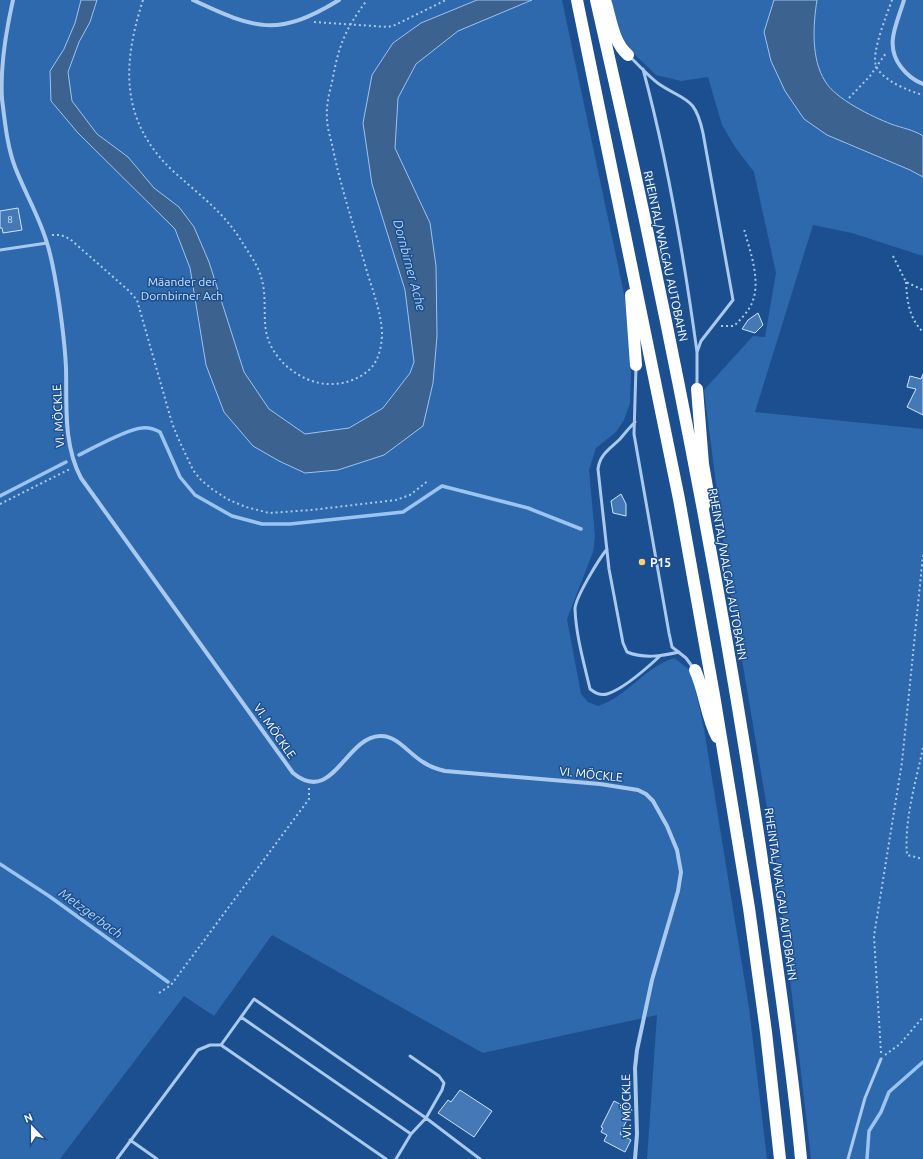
<svg xmlns="http://www.w3.org/2000/svg" width="923" height="1159" font-family="Ubuntu,sans-serif">
<style>
.green{fill:#2e69ad}
.water{fill:#3c6290;stroke:#9cc4f0}
.lines{fill:none;stroke-linecap:round;stroke-linejoin:round}
.stream{stroke:#9cc4f0;stroke-width:3.5}
.building{fill:#4478b7;stroke:#cfe3fa}
.path{stroke:#a9c9ee;stroke-width:2;stroke-dasharray:2 3;stroke-linecap:butt}
.lane{stroke:#a9c9ee;stroke-width:3}
.street{stroke:#a9c9ee;stroke-width:4}
.highway{stroke:#fff;stroke-width:12}
.poi-dot{fill:#ffd166;stroke:#1b4f8f;stroke-width:1.5}
.labels{text-anchor:middle;dominant-baseline:central;stroke-width:3;stroke-linejoin:round;paint-order:stroke}
.number-label{font-size:10px;fill:#d0dded}
.street-label{font-size:12px;fill:#fff;stroke:#1b4f8f}
.park-label{font-size:12px;fill:#cfe3fa;stroke:#1b4f8f}
.poi-label{font-size:12px;font-weight:bold;fill:#fff;stroke:#1b4f8f;text-anchor:start}
.water-label{font-size:13px;font-style:italic;fill:#b5d3f5;stroke:#1b4f8f}
</style>
<rect width="100%" height="100%" fill="#1b4f8f"/>
<!-- green -->
<path class="green" d="M 0,0 L 562,0 L 628,313 L 631,371 L 630,403 L 624,420 L 616,432 L 596,448 L 589,470 L 595,536 L 593,552 L 567,619 L 581,694 L 588,702 L 598,706 C 628,696 645,667 674,658 L 691,671 L 704,729 L 749,1008 L 767,1159 L 647,1159 L 657,1015 L 483,1053 L 272,935 L 214,1016 L 184,996 L 60,1159 L 0,1159 Z
M 611,0 L 774,0 L 764,32 L 804,119 L 847,144 L 910,170 L 923,177 L 923,256 L 852,233 L 813,225 L 755,412 L 923,429 L 923,1159 L 811,1159 L 777,867 L 728,577 L 704,390 L 753,336 L 765,337 L 776,273 L 754,172 L 735,147 L 722,125 L 708,77 L 681,81 L 656,75 L 630,50 L 618,28 Z
M 817,0 L 923,0 L 923,136 C 914,130 902,128 891,124 C 873,117 835,99 825,81 C 811,59 813,25 817,0 Z"/>
<!-- water -->
<path class="water" d="M 81,0 L 97,0 L 90,22 L 79,42 L 68,72 L 72,101 L 97,134 L 128,157 L 154,188 L 179,207 L 194,227 L 209,262 L 244,372 L 269,409 L 305,434 L 349,428 L 383,408 L 410,373 L 414,362 L 405,290 L 372,184 L 363,123 L 372,75 L 393,43 L 421,23 L 477,0 L 532,0 L 458,31 L 416,64 L 398,98 L 395,148 L 430,223 L 436,266 L 437,336 L 433,383 L 423,426 L 384,455 L 338,470 L 305,473 L 279,461 L 253,446 L 224,412 L 206,365 L 190,268 L 175,229 L 78,133 L 51,101 L 50,71 L 64,49 L 75,23 Z
M 774,0 L 817,0 C 813,25 811,59 825,81 C 835,99 873,117 891,124 C 902,128 914,130 923,136 L 923,177 L 910,170 L 827,135 L 804,119 L 785,91 L 771,61 L 764,32 Z"/>
<g class="lines">
<!-- stream -->
<path class="stream" d="M 79,455 C 93,448 127,429 142,428 C 149,427 154,429 160,432 L 180,477 L 195,495 L 232,516 L 262,524 L 290,524 L 403,512 L 442,486 L 528,508 L 581,529
M 0,496 L 66,462
M 0,864 L 49,896 L 168,982
M 867,1159 L 869,1131 L 881,1112 L 889,1092 L 923,1062"/>
</g>
<!-- building -->
<path class="building" d="M 18,208 L 22,230 L 3,233 L 2,228 L 0,228 L 0,211 Z
M 758,313 L 763,325 L 755,333 L 742,329 L 748,320 Z
M 923,374 L 923,415 L 907,407 L 916,389 L 907,387 L 910,376 L 921,379 Z
M 621,494 L 626,504 L 626,516 L 613,513 L 611,501 Z
M 460,1090 L 492,1111 L 474,1137 L 438,1113 L 448,1100 L 451,1102 Z
M 614,1101 L 632,1110 L 620,1134 L 631,1140 L 625,1152 L 604,1141 L 607,1135 L 601,1132 L 603,1128 L 601,1127 Z"/>
<g class="lines">
<!-- path -->
<path class="path" d="M 143,0 C 122,65 120,121 173,171 C 197,193 224,212 242,242 C 248,252 258,265 261,277 C 267,295 263,313 266,331 C 271,359 299,382 327,384 C 342,385 358,380 369,370 C 379,361 382,345 382,333 C 381,313 374,294 368,275 C 356,233 342,192 333,149 C 331,139 327,128 327,118 C 326,106 329,94 332,82 C 339,45 344,31 367,0
M 892,0 C 887,14 871,53 876,66 C 883,81 909,91 923,95
M 314,22 L 388,27 L 395,25 L 446,0
M 849,98 L 870,76 L 886,53
M 52,235 L 61,235 L 70,239 L 128,290 L 137,300 L 172,423 L 178,438 L 193,470 L 201,480 L 212,489 L 227,499 L 246,507 L 269,513 L 311,510 L 396,500 L 410,495 L 429,480
M 893,256 L 906,282 L 923,290
M 906,282 C 907,301 909,318 923,332
M 721,326 L 734,326 C 740,320 746,314 750,307 C 763,284 750,252 744,229
M 0,504 L 70,469
M 923,748 C 916,781 904,820 907,855 L 923,859
M 159,993 L 171,985 L 309,799 L 309,788
M 881,1053 L 874,936 L 902,762 L 923,555
M 885,1055 L 900,1044 L 923,1017"/>
<!-- lane -->
<path class="lane" d="M 629,56 C 639,65 648,76 659,84 C 686,102 695,96 703,133 L 733,300 L 701,341 L 697,352 L 697,386
M 643,69 C 668,162 684,257 697,352
M 0,250 L 47,243
M 636,367 L 634,434 L 669,633 L 672,647 L 686,658 L 694,669
M 635,422 C 630,427 625,433 620,439 C 610,449 600,454 598,469 L 609,569 L 623,643 L 627,652 C 644,659 662,656 679,652
M 607,549 C 599,559 575,598 575,609 C 576,636 584,663 590,689 C 595,693 600,696 607,694 C 624,689 647,668 660,656
M 241,1017 L 411,1134
M 410,1056 L 439,1076 L 444,1083 L 442,1090 L 426,1118 L 480,1159
M 130,1140 L 157,1159
M 117,1159 L 198,1050 L 210,1045 L 221,1045
M 386,1159 L 221,1045 L 254,999 L 426,1118 L 411,1134 L 396,1159
M 848,1159 L 865,1098 L 881,1059"/>
<!-- street -->
<path class="street" d="M 13,0 C 6,31 0,67 2,99 C 5,122 7,146 15,167 C 25,193 39,216 47,243 C 53,262 56,282 59,302 C 62,323 65,346 66,368 C 67,405 63,444 81,478 L 293,773 C 333,806 345,737 380,736 C 397,735 409,754 423,762 C 430,767 437,769 445,771 L 600,784 L 638,790 L 646,794 L 653,801 L 667,826 L 677,850 L 681,872 L 678,891 L 652,980 L 637,1050 L 635,1068 L 637,1134 L 635,1159
M 193,0 C 255,29 277,38 339,0
M 904,0 C 897,24 884,45 901,67 C 907,75 913,80 923,84"/>
<!-- highway -->
<path class="highway" d="M 577,0 L 679,499 L 714,695 L 749,908 L 766,1032 L 780,1159
M 596,0 C 615,85 635,169 652,254 C 697,468 737,684 768,901 C 780,987 793,1073 801,1159
M 605,0 C 611,19 613,42 628,55
M 631,295 L 636,365
M 697,389 L 703,464 L 708,493 L 703,508
M 695,670 C 705,692 706,716 717,737"/>
</g>
<!-- markers -->
<circle class="poi-dot" cx="642" cy="562" r="4"/>
<g class="labels">
<!-- number labels -->
<g class="number-label">
<text x="10" y="219">8</text>
</g>
<!-- street labels -->
<g class="street-label">
<text transform="translate(666 256) rotate(78)">RHEINTAL/WALGAU AUTOBAHN</text>
<text transform="translate(58 416) rotate(-93)">VI. MÖCKLE</text>
<text transform="translate(728 574) rotate(80)">RHEINTAL/WALGAU AUTOBAHN</text>
<text transform="translate(275 731) rotate(55)">VI. MÖCKLE</text>
<text transform="translate(591 774) rotate(6)">VI. MÖCKLE</text>
<text transform="translate(781 894) rotate(82)">RHEINTAL/WALGAU AUTOBAHN</text>
<text transform="translate(626 1106) rotate(-91)">VI. MÖCKLE</text>
</g>
<!-- park labels -->
<g class="park-label">
<text x="182" y="281">Mäander der<tspan x="182" dy="14">Dornbirner Ach</tspan></text>
</g>
<!-- poi labels -->
<g class="poi-label">
<text x="650" y="562">P15</text>
</g>
<!-- water labels -->
<g class="water-label">
<text transform="translate(410 265) rotate(75)">Dornbirner Ache</text>
<text transform="translate(91 913) rotate(36)">Metzgerbach</text>
</g>
</g>
<!-- north arrow -->
<g transform="translate(32 1127) rotate(338)" stroke="#1b4f8f" stroke-width="3" paint-order="stroke">
<path d="M0-3L7 15L0 10L-7 15Z" fill="#ffffff"/>
<text y="-6" font-size="11" font-weight="bold" text-anchor="middle" fill="#ffffff">N</text>
</g>
</svg>
